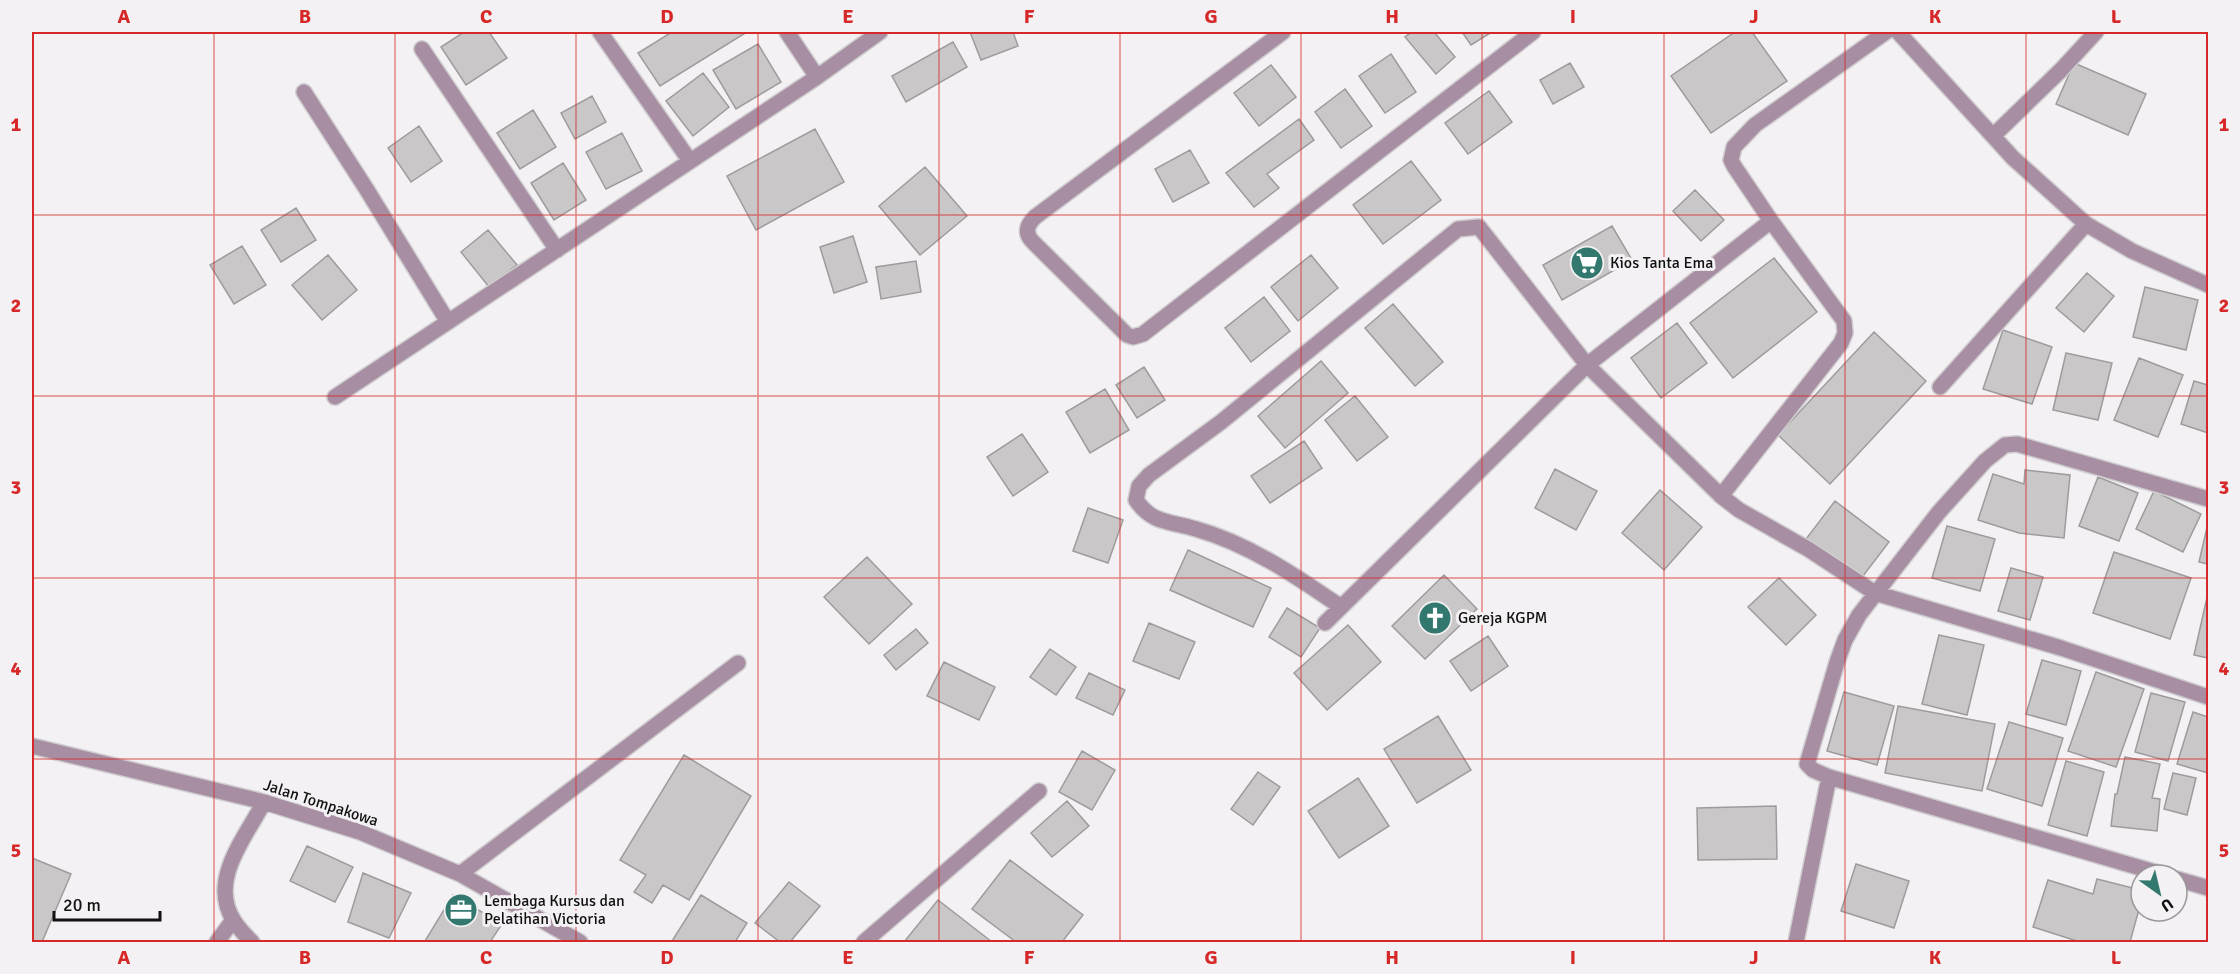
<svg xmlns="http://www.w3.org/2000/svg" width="2240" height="974" font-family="Signika,sans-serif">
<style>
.building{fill:#cac7c9;stroke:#9e9b9d;stroke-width:1.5}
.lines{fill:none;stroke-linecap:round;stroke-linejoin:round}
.minor-casing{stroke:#cfcdcf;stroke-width:18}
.minor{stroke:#a78ea2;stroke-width:15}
.grid{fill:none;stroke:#d62828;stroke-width:1.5;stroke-opacity:0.55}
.labels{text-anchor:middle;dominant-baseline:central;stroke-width:6;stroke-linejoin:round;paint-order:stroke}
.poi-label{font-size:16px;fill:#121112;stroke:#f3f1f3;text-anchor:start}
.street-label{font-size:16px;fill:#121112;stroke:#f3f1f3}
.neatline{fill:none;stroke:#d62828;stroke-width:2}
.grid-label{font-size:20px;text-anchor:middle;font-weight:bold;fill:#d62828}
</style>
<rect width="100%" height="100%" fill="#f3f1f3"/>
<!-- building -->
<path class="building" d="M 464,32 L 489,32 L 507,58 L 466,85 L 441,47 Z
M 672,32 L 747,32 L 660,86 L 638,53 Z
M 970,32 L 1013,32 L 1018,46 L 981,60 Z
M 1412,32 L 1434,32 L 1455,57 L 1436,74 L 1405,37 Z
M 1462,32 L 1492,32 L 1471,45 Z
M 1735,32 L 1752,32 L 1787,81 L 1711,133 L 1671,76 Z
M 953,42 L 967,67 L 906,102 L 892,76 Z
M 758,44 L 781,82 L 736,109 L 713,70 Z
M 1391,54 L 1416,92 L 1385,113 L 1359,76 Z
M 1570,63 L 1584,87 L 1553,104 L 1540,80 Z
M 2074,63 L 2146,94 L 2128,135 L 2056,104 Z
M 1271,65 L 1296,97 L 1259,126 L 1234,93 Z
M 703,73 L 729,107 L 693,136 L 666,101 Z
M 1345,89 L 1372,126 L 1341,148 L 1315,112 Z
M 1489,91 L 1512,122 L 1468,154 L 1445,123 Z
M 592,96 L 606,122 L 575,139 L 561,113 Z
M 533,110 L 556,147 L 520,169 L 497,133 Z
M 1299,119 L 1314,140 L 1267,174 L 1279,188 L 1254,207 L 1226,173 Z
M 419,126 L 442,161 L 411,182 L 388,148 Z
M 815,129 L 844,182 L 756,230 L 727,176 Z
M 622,133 L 642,171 L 606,189 L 586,152 Z
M 1190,150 L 1209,183 L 1173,202 L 1155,169 Z
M 1411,161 L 1441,200 L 1383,244 L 1353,205 Z
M 563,163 L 586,200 L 554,220 L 531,183 Z
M 925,167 L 967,216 L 920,255 L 879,206 Z
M 1695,190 L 1724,220 L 1701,241 L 1673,211 Z
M 296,208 L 316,240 L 281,262 L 261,230 Z
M 1612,226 L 1632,260 L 1562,300 L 1543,265 Z
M 488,230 L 517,265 L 489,287 L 461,252 Z
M 853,236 L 867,282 L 834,293 L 820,247 Z
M 242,246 L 266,285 L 234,304 L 210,265 Z
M 328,255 L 357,290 L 322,320 L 292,285 Z
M 1311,255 L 1338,288 L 1298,321 L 1271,287 Z
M 1774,258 L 1817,312 L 1733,378 L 1690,323 Z
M 916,261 L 921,292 L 881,299 L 876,267 Z
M 2087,273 L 2114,296 L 2084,332 L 2056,308 Z
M 2145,287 L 2198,300 L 2186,350 L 2133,337 Z
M 1264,297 L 1290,331 L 1251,362 L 1225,328 Z
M 1393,304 L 1443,362 L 1415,386 L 1365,328 Z
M 1677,323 L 1707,363 L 1661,398 L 1631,358 Z
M 2003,330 L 2052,347 L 2032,404 L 1983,389 Z
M 1874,332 L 1926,381 L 1830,484 L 1778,435 Z
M 2066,353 L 2112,363 L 2098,420 L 2053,410 Z
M 2139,358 L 2183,375 L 2158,437 L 2114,420 Z
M 1321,361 L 1348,393 L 1285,448 L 1258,416 Z
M 1144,367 L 1165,400 L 1137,418 L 1116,385 Z
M 2194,381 L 2208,385 L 2208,433 L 2181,424 Z
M 1105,389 L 1129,430 L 1090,453 L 1066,412 Z
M 1355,396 L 1388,437 L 1357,461 L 1325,420 Z
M 1022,434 L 1048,472 L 1013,496 L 987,457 Z
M 1304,441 L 1322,468 L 1270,503 L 1251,476 Z
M 1555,469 L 1597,491 L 1576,530 L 1535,508 Z
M 2025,470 L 2070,475 L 2064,538 L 2019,533 L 1978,520 L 1993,474 L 2024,484 Z
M 2098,477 L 2138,493 L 2119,541 L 2079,526 Z
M 1660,490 L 1702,527 L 1664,570 L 1622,533 Z
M 2154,491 L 2201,514 L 2183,552 L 2136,529 Z
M 1835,501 L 1889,542 L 1860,580 L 1806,539 Z
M 1088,508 L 1123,520 L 1108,563 L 1073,551 Z
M 2208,523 L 2208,564 L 2199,562 Z
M 1947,526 L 1995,539 L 1980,591 L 1932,578 Z
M 1188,550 L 1271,588 L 1253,627 L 1170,590 Z
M 2114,552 L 2191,578 L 2170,639 L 2093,613 Z
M 867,557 L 912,604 L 869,644 L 824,597 Z
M 2011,568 L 2043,577 L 2030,620 L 1998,611 Z
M 1444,575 L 1477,609 L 1425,659 L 1392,626 Z
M 1779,578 L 1816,615 L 1786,645 L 1748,607 Z
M 2208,593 L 2208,658 L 2194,655 Z
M 1287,608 L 1320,628 L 1301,657 L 1269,637 Z
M 1149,623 L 1195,642 L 1179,679 L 1133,661 Z
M 1348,625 L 1381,662 L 1327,710 L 1294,673 Z
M 916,629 L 928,643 L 896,670 L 884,655 Z
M 1939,635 L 1984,645 L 1967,715 L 1922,704 Z
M 1488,636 L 1508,666 L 1471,691 L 1450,661 Z
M 1050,649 L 1076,667 L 1056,695 L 1030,677 Z
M 2042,660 L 2081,671 L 2066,725 L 2026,714 Z
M 944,662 L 995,687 L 979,720 L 927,696 Z
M 2096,672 L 2144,689 L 2116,767 L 2068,751 Z
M 1089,673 L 1125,690 L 1113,715 L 1076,698 Z
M 1844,692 L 1894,706 L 1877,765 L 1827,751 Z
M 2151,693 L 2185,702 L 2168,761 L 2135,752 Z
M 1898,706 L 1995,724 L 1982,791 L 1885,773 Z
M 2193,712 L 2208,717 L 2208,773 L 2177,764 Z
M 1438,716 L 1471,770 L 1417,803 L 1384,749 Z
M 2009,722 L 2063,738 L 2042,806 L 1987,789 Z
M 1082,751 L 1115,770 L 1092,810 L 1059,792 Z
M 684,755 L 751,796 L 689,900 L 663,885 L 652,903 L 634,892 L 646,875 L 620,860 Z
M 2125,757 L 2160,764 L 2152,798 L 2160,799 L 2157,831 L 2111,826 L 2115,794 L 2117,794 Z
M 2066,761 L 2104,772 L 2087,836 L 2048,825 Z
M 1258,772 L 1280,787 L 1253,825 L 1231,809 Z
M 2173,773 L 2196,778 L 2187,815 L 2164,809 Z
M 1358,778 L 1389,826 L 1339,858 L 1308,811 Z
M 1067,801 L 1089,826 L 1052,857 L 1031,833 Z
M 1776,806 L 1777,859 L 1698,860 L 1697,808 Z
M 307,846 L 353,867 L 335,902 L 290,881 Z
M 32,858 L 71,874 L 42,942 L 32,942 Z
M 1010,860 L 1083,915 L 1062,942 L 1016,942 L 972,909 Z
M 1856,864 L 1909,881 L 1894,928 L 1841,911 Z
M 363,873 L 411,893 L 389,938 L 348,922 Z
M 2097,879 L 2141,890 L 2141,902 L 2130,942 L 2080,942 L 2033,927 L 2048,880 L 2093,894 Z
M 789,882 L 820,906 L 790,942 L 780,942 L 755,923 Z
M 453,895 L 502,924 L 490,942 L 425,941 Z
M 701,895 L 747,923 L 735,942 L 672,941 Z
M 938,900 L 992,942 L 904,942 Z"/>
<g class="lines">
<!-- minor casing -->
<g class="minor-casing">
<path id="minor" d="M 600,32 L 690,161
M 787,32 L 817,77
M 1283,32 L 1035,217 C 1027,225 1024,233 1033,242 L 1127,335 L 1133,337 L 1143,334 L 1533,32
M 1898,32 L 2013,158 L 2086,224 L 2132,251 L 2208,285
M 422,49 L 557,250
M 304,92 L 367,190 L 448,322
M 1993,136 L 2061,70 L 2096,32
M 1771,221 L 1844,321 L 1845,333 L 1841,343 L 1721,496 L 1739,510 L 1808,549 L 1875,593 L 2061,648 L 2208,697
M 1940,387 L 2086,224
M 335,397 L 817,77 L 880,32
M 1341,607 C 1296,576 1249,544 1196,529 C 1170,521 1152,524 1136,500 L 1139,486 L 1149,475 L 1221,422 L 1458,229 L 1479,227 L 1587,365 L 1721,496
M 1325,623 L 1587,365 L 1771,221 L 1734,166 L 1731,160 L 1734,147 L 1755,125 L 1886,32
M 32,746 L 264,802 L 360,832 L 460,874 L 580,942
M 460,874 L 738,663
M 2165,875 L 1829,777 L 1813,770 L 1807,764 L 1837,662 L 1845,640 L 1859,615 L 1939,512 L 1985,461 L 2005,445 L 2017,444 L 2208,499
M 2177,879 L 2208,888
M 217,942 L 233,920
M 252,942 C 246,936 239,929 234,921 C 208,881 245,838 264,802
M 864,942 L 1039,791
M 1796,942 L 1829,777"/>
</g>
<!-- minor -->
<use href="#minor" class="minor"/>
</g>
<!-- grid -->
<path class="grid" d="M 214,32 L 214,942M 395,32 L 395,942M 576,32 L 576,942M 758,32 L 758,942M 939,32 L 939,942M 1120,32 L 1120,942M 1301,32 L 1301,942M 1482,32 L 1482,942M 1664,32 L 1664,942M 1845,32 L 1845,942M 2026,32 L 2026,942M 32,215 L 2208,215M 32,396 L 2208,396M 32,578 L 2208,578M 32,759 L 2208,759"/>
<!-- icons -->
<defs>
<g id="supermarket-disc" transform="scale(1.725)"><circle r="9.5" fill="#32786e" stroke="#f3f1f3"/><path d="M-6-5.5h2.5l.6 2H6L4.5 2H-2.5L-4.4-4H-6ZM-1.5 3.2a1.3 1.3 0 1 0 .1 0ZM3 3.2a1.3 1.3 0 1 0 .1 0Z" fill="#fff"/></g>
<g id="church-disc" transform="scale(1.725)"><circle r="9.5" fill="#32786e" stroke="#f3f1f3"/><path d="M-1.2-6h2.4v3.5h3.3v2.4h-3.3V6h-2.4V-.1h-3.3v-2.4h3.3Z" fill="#fff"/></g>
<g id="office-disc" transform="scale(1.725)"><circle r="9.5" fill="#32786e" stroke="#f3f1f3"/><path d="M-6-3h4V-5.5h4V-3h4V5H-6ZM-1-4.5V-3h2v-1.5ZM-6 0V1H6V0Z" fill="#fff"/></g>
</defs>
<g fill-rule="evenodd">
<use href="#supermarket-disc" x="1587" y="263"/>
<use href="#church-disc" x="1435" y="618"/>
<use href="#office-disc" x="461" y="910"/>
</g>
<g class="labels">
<!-- poi labels -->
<g class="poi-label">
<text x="1610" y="263">Kios Tanta Ema</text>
<text x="1458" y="618">Gereja KGPM</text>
<text x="484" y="901">Lembaga Kursus dan<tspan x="484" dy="18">Pelatihan Victoria</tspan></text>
</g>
<!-- street labels -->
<g class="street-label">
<text transform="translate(321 803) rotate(18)">Jalan Tompakowa</text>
</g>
</g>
<!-- border -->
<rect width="2240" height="974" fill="none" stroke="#f3f1f3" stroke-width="66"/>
<!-- north arrow -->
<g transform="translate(2159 893) rotate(146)"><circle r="28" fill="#f3f1f3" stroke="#999799" stroke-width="1.5"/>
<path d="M0-4.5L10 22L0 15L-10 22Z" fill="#32786e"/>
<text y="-9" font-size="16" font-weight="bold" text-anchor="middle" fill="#121112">U</text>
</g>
<!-- scale -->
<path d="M54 911v9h106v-9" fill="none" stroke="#121112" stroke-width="3"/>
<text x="63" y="911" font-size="18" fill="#121112" stroke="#f3f1f3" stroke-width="4.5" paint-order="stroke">20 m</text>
<rect x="33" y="33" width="2174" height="908" class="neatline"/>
<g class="grid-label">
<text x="124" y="23">A</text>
<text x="305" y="23">B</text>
<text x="486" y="23">C</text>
<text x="667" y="23">D</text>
<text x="848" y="23">E</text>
<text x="1029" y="23">F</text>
<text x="1211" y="23">G</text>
<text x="1392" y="23">H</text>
<text x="1573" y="23">I</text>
<text x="1754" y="23">J</text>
<text x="1935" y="23">K</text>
<text x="2116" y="23">L</text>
<text x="16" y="131">1</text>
<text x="2224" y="131">1</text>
<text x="16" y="312">2</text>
<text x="2224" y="312">2</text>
<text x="16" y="494">3</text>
<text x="2224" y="494">3</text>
<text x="16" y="675">4</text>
<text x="2224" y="675">4</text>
<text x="16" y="857">5</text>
<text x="2224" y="857">5</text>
<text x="124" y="964">A</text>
<text x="305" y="964">B</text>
<text x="486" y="964">C</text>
<text x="667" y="964">D</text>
<text x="848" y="964">E</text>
<text x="1029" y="964">F</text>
<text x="1211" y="964">G</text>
<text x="1392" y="964">H</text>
<text x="1573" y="964">I</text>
<text x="1754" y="964">J</text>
<text x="1935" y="964">K</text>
<text x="2116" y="964">L</text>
</g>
</svg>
